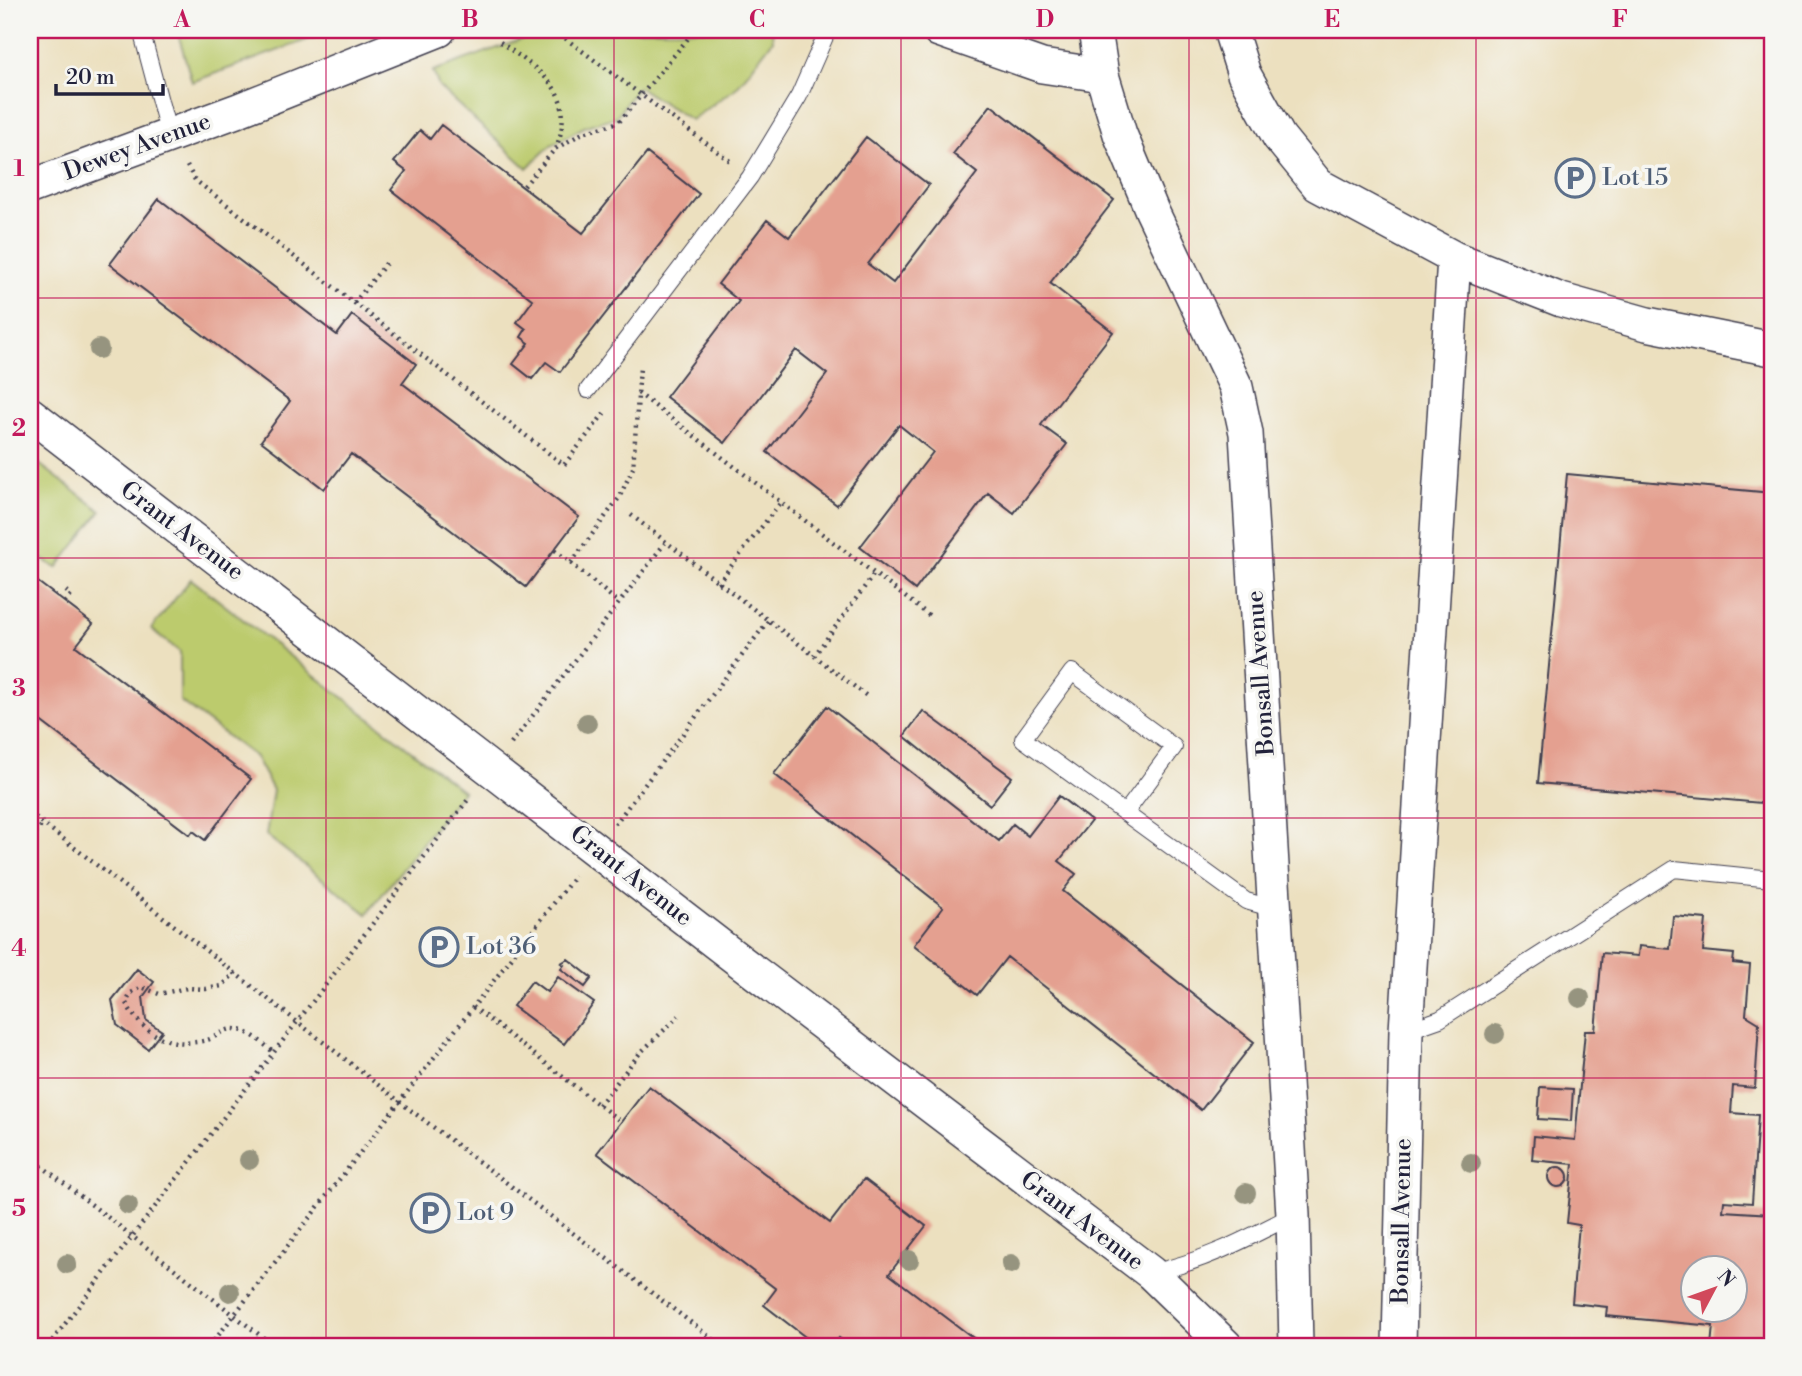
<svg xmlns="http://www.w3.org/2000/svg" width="1802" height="1376" font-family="'Libre Bodoni',serif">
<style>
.green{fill:#bccb6d;stroke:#6f7654;stroke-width:2}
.building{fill:#e4a090;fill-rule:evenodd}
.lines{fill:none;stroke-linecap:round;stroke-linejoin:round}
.service-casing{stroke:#403e4f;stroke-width:18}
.minor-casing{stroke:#403e4f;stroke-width:36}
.path{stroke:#403e4f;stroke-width:4.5;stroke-dasharray:2 5;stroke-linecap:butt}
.service{stroke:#fff;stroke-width:16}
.minor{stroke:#fff;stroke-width:33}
.tree{fill:#96947f}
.grid{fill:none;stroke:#c2185b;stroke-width:2;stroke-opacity:0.55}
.labels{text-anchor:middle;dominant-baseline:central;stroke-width:7;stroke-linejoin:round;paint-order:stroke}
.street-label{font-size:24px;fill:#22223b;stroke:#f6f6f2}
.service-label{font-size:24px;fill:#4e5e75;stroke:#f6f6f2;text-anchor:start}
.neatline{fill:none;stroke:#c2185b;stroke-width:2.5}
.grid-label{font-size:23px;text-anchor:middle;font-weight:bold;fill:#c2185b}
</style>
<rect width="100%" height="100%" fill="#f6f6f2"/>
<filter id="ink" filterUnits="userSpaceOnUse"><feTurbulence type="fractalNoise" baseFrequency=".0143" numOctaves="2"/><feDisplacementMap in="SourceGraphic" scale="14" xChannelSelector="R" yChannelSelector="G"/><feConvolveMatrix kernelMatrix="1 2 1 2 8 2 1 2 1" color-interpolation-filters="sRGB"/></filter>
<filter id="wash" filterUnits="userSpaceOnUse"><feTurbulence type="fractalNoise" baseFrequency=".00686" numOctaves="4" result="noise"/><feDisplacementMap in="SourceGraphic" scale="28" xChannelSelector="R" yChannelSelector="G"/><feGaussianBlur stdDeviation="1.57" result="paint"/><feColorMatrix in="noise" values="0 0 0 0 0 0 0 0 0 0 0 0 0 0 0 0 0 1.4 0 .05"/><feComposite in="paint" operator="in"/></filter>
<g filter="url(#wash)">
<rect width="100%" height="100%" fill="#ece0bf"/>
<!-- green -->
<path class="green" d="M 177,30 L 334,30 L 192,82 Z
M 548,30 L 772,30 L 773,40 L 737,87 L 691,120 L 638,87 L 616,117 L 586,126 L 551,145 L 527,168 L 439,87 L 433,71 Z
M 30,457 L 101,511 L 57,568 L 35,555 L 30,556 Z
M 191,579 L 463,791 L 367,914 L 266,835 L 273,790 L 255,757 L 180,701 L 180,652 L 151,629 Z"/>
<g id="blocks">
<!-- building -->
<path class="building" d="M 991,105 L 1114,200 L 1050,283 L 1113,332 L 1041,425 L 1067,444 L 1014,513 L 988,493 L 915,590 L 860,547 L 933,452 L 899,425 L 837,505 L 767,452 L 827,374 L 796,350 L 725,443 L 666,397 L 739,301 L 718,284 L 767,220 L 789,237 L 866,137 L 929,185 L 868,264 L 893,283 L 977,173 L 953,154 Z
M 441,125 L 583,233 L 647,153 L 699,194 L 560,372 L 546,362 L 532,379 L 513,364 L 529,343 L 521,337 L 526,329 L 517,322 L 533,300 L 391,190 L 406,171 L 394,162 L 420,130 L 430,139 Z
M 159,199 L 337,335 L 352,315 L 416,364 L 402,383 L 579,517 L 526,587 L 351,454 L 324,489 L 261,441 L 290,401 L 110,264 Z
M 1567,474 L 1772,493 L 1772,804 L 1538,783 Z
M 30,576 L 93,624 L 76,646 L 251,779 L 205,840 L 193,831 L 190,835 L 30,713 Z
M 827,706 L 999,841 L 1013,824 L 1028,836 L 1059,796 L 1091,821 L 1059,861 L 1076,874 L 1063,891 L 1254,1042 L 1201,1110 L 1007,957 L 977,995 L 914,945 L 943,907 L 774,774 Z
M 923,711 L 1012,777 L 990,805 L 904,736 Z
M 1673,916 L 1706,919 L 1703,951 L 1734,954 L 1733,963 L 1750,965 L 1746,1015 L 1759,1023 L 1755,1088 L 1733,1086 L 1731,1113 L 1758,1115 L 1752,1203 L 1724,1201 L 1723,1211 L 1772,1214 L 1772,1346 L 1711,1346 L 1713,1326 L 1606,1316 L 1607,1307 L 1572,1303 L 1579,1225 L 1567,1223 L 1573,1164 L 1532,1160 L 1534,1136 L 1575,1140 L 1585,1031 L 1595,1031 L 1602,953 L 1638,956 L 1639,946 L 1670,949 ZM 1694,1268 L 1736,1268 L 1736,1310 L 1694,1310 Z
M 568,959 L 592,978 L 585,987 L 561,969 L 564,965 L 561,963 Z
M 137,969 L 154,982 L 143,997 L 146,1020 L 162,1031 L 148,1049 L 117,1025 L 112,1000 Z
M 558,977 L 594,1003 L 564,1044 L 513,1006 L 532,981 L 547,992 Z
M 649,1086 L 830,1223 L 864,1179 L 926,1226 L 889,1274 L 984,1346 L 850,1346 L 839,1338 L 833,1346 L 817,1346 L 764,1305 L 776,1289 L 597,1153 Z
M 1540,1087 L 1573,1089 L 1571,1121 L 1538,1119 Z
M1548 1177a10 10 0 1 1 20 0a10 10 0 1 1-20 0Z"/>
</g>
</g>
<g filter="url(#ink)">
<use href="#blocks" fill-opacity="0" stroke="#403e4f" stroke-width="2"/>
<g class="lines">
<!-- service casing -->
<g class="service-casing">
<path id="service" d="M 141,30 L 169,135
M 588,390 L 750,177 L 799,96 L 828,30
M 1126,812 L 1174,747 L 1072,672 L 1023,739 L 1246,901 L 1275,909
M 1406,1031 L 1440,1019 L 1674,869 L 1772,879
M 1151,1273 C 1205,1261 1244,1240 1293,1215"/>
</g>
<!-- minor casing -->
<g class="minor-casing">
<path id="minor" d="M 939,30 L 1042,66 L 1102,75
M 1095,30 L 1102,75 L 1120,134 L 1152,211 L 1236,387 L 1246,433 L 1293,1215 L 1296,1346
M 1230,30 L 1244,74 L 1279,137 L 1318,185 L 1454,258 L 1561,300 L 1647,324 L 1772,349
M 30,187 L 236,111 L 439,30
M 30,414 L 728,952 L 1151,1273 L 1226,1346
M 1399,1346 L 1406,1031 L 1454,258"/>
</g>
<!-- path -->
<path class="path" d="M 554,30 L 730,161
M 500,42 C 542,73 578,91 556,148
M 187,166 L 195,180 L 564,465 L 606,411
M 524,186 L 555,149 L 581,134 L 619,122 L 695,30
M 354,303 L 388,261
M 638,393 L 930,616
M 631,515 L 868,697
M 555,550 L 571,563 L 619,498 L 633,468 L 640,367
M 571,563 L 619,603
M 718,583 L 781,502
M 65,602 L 71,595 L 66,591
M 814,656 L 874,574
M 511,744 L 665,543
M 30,813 L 400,1102 L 722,1346
M 615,824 L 768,621
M 30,838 L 43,824
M 236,972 L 222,986 L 206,989 L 187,988 L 159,994 L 142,987 L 131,993 L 126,1003 C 143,1035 171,1049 207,1040 C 215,1038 223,1030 232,1029 C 248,1029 263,1043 274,1053
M 473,1007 L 621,1122
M 599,1105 L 640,1053 L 679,1016
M 30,1157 L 274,1346
M 30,1336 L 43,1346
M 48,1346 L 470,797
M 210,1346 L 575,876"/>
<!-- service -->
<use href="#service" class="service"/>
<!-- minor -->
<use href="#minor" class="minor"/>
</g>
<!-- trees -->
<g class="tree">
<circle cx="99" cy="349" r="10"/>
<circle cx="587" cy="723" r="10"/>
<circle cx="1580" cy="998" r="10"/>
<circle cx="1495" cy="1034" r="10"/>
<circle cx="249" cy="1160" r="10"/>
<circle cx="1471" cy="1163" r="10"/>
<circle cx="1246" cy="1193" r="10"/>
<circle cx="128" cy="1205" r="10"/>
<circle cx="909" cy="1260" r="10"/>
<circle cx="67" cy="1264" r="10"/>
<circle cx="1011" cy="1264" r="10"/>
<circle cx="230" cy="1292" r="10"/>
</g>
</g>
<!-- grid -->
<path class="grid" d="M 326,30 L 326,1346M 614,30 L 614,1346M 901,30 L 901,1346M 1189,30 L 1189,1346M 1476,30 L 1476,1346M 30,298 L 1772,298M 30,558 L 1772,558M 30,818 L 1772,818M 30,1078 L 1772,1078"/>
<!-- icons -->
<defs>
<g id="parking-ring" transform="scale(2.0125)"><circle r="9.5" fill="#f6f6f2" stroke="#5c6f8a" stroke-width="1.5"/><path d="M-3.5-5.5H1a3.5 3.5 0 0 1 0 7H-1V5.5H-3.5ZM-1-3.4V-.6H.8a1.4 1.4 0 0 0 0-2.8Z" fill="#5c6f8a"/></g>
</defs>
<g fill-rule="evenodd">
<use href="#parking-ring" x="1575" y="178"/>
<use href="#parking-ring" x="439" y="947"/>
<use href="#parking-ring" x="430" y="1213"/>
</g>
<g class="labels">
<!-- street labels -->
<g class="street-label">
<text transform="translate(137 147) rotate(-20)">Dewey Avenue</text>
<text transform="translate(182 531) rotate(37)">Grant Avenue</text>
<text transform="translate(1261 673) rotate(-94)">Bonsall Avenue</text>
<text transform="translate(631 876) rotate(38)">Grant Avenue</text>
<text transform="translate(1082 1221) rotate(37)">Grant Avenue</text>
<text transform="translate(1402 1221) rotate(-89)">Bonsall Avenue</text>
</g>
<!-- service labels -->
<g class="service-label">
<text x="1602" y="178">Lot 15</text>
<text x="466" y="947">Lot 36</text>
<text x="457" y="1213">Lot 9</text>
</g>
</g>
<!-- margin -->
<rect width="1802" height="1376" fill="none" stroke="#f6f6f2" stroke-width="77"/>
<!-- north arrow -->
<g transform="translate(1714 1289) rotate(49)"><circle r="33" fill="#f6f6f2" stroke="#a1a1a9" stroke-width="2"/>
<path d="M0-5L12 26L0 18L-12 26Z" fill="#d1495b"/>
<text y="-10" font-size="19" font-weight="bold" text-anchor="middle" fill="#22223b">N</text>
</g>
<!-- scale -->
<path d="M56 84v10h107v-10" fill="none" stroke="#22223b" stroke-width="3.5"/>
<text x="66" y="84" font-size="21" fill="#22223b" stroke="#f6f6f2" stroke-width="5" paint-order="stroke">20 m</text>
<rect x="38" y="38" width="1726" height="1300" class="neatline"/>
<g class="grid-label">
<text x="182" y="27">A</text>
<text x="470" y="27">B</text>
<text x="757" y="27">C</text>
<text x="1045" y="27">D</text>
<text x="1332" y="27">E</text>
<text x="1620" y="27">F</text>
<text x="19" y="176">1</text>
<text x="19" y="436">2</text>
<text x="19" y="696">3</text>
<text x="19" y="956">4</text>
<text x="19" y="1216">5</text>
</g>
</svg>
